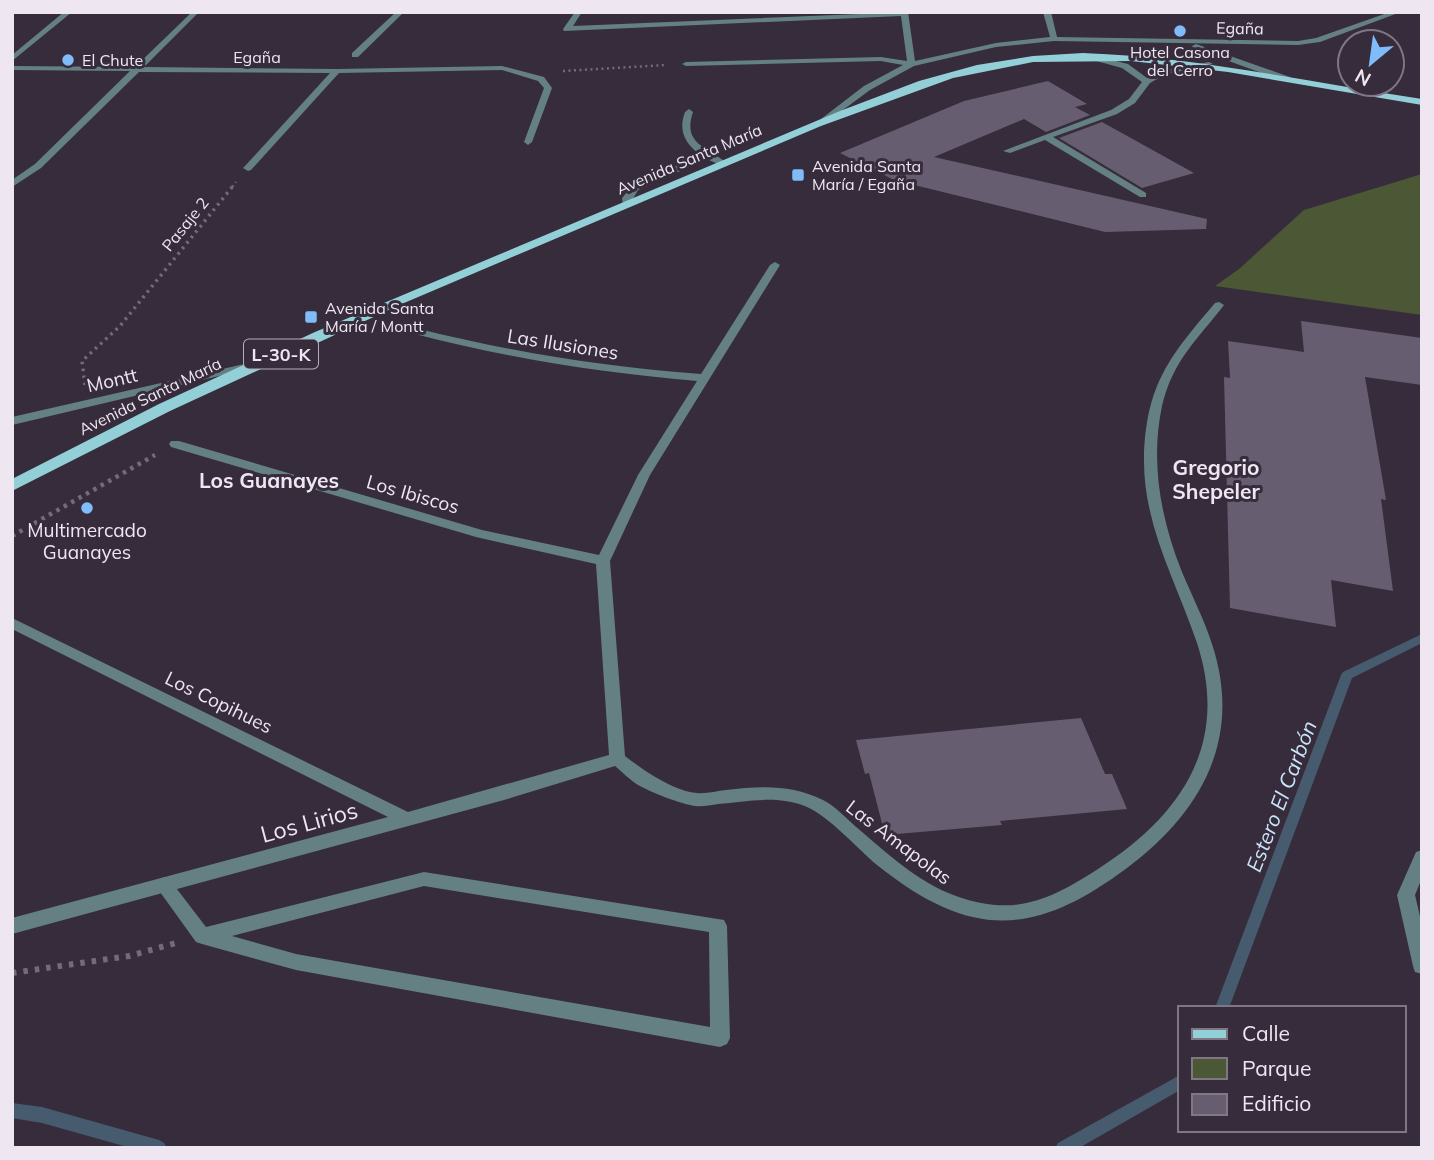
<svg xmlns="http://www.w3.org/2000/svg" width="1434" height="1160" font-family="Mulish,sans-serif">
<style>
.green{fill:#4c5835}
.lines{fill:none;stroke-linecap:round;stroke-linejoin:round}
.stream{fill:#475b6e;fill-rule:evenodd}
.building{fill:#665d70}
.path-far3{stroke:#746a79;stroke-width:2.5;stroke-dasharray:2 3.5;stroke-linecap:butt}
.path-far2{stroke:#746a79;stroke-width:3.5;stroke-dasharray:2.5 4.5;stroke-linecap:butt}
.path-far1{stroke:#746a79;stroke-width:4.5;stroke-dasharray:3.5 5;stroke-linecap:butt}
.path{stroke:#746a79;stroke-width:6;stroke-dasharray:4.5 7;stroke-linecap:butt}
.lane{fill:#648083;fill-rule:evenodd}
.street{fill:#648083;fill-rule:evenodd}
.primary{fill:#93cfd6;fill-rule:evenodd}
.poi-dot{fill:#81bcfa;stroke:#372c3c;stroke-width:2.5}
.labels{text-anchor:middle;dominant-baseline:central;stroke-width:6;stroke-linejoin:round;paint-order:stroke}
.far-street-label{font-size:16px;fill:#eee6f1;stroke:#372c3c}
.far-poi-label{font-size:16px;fill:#eee6f1;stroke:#372c3c;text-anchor:start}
.shield{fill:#372c3c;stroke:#b7aebb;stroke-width:2}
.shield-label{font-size:18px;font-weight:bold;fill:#eee6f1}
.street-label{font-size:19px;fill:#eee6f1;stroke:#372c3c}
.poi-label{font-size:19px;fill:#eee6f1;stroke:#372c3c}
.neighbourhood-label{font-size:21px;font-weight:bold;fill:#eee6f1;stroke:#372c3c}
.water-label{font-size:21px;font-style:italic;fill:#c9e5fa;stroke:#372c3c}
.near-street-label{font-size:23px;fill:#eee6f1;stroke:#372c3c}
</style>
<rect width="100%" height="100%" fill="#372c3c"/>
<!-- green -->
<path class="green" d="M 1422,174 L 1422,315 L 1215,286 L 1239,269 L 1304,210 Z"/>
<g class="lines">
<!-- stream -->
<path class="stream" d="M 1422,634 L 1422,643 L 1352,678 L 1229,1008 L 1215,1008 L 1341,675 L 1343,672 Z
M 1180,1075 L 1180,1090 L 1079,1148 L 1055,1148 L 1058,1143 Z
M 12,1103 L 42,1107 L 159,1140 L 164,1143 L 167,1148 L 131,1148 L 42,1123 L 12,1118 Z"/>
</g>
<!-- building -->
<path class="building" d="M 1048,81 L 1087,104 L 1075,107 L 1090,115 L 1046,132 L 1024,119 L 934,157 L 1207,219 L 1206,229 L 1105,232 L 894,180 L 840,153 L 964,101 Z
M 1102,122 L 1194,173 L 1142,188 L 1059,138 Z
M 1301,321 L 1422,338 L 1422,385 L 1365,377 L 1386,500 L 1381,499 L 1393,591 L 1331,580 L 1336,627 L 1230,608 L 1224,377 L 1230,378 L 1228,341 L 1304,352 Z
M 1081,718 L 1105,774 L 1112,774 L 1127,809 L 1000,821 L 1002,825 L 885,835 L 869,773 L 865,774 L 856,740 Z"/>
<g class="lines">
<!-- path-far3 -->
<path class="path-far3" d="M 563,71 L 666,65
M 232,187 L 236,182"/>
<!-- path-far2 -->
<path class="path-far2" d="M 85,385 L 82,361 L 120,326 L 233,186"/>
<!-- path-far1 -->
<path class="path-far1" d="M 12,536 L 155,455"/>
<!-- path -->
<path class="path" d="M 12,973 L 129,956 L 176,943"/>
<!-- lane -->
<path class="lane" d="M 1092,55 L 1128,64 L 1147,78 L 1159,71 L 1209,62 L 1213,64 L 1164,75 L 1150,83 L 1135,103 L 1117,114 L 1053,137 L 1146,193 L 1146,197 L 1140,197 L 1045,140 L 1010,153 L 1003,151 L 1111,110 L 1129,99 L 1142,82 L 1122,68 L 1089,59 L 1089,55 Z
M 689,109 L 693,112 C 682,144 707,147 727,163 L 722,166 L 707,159 L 638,190 L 629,206 L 623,206 L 622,198 L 632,186 L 700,155 C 685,143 678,131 685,112 Z
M 1422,850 L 1422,878 L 1415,895 L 1422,925 L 1422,974 L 1415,972 L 1413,966 L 1397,895 L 1416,852 Z
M 424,872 L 724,920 L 727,926 L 730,1038 L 727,1044 L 720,1047 L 296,970 L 202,944 L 196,942 L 155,885 L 158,880 L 164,877 L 170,880 L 206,927 ZM 424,886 L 709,932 L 710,1027 L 296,954 L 232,936 Z"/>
<!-- street -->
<path class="street" d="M 64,12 L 72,12 L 12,61 L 12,55 Z
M 192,12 L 199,12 L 144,67 L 337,69 L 502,66 L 544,77 L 552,88 L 532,142 L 528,145 L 524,142 L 544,88 L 538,81 L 502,70 L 339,73 L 251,170 L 248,171 L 243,168 L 245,166 L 330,73 L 139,72 L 41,168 L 12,187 L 12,180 L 35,164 L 130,71 L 12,70 L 12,66 L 135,67 Z
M 396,12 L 404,12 L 358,57 L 352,57 L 352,53 Z
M 575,12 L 582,12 L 573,26 L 908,12 L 915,61 L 996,43 L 1050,37 L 1043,12 L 1051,12 L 1057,37 L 1298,41 L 1316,38 L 1390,12 L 1401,12 L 1320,42 L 1298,45 L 1054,41 L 996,47 L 914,66 L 870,90 L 824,124 L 821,123 L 821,119 L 864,86 L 903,65 L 881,61 L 686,66 L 682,64 L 686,62 L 881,57 L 907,61 L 901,16 L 564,31 L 563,29 Z
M 1196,44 L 1290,77 L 1291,79 L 1284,81 L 1193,48 L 1192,46 Z
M 775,262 L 780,265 L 650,475 L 610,561 L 625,756 C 643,770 673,791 697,793 C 706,794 717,791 726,790 C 760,786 791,784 823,800 C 835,806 845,817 855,826 C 885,851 918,883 956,896 C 1014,917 1050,900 1098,869 C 1182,815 1230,744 1197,643 C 1176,581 1143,525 1144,458 C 1146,384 1170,356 1215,303 L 1219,302 L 1224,305 C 1197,340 1173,360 1162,406 C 1150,462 1161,520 1182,572 C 1192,596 1204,619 1212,644 C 1243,738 1202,812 1127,868 C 1033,938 970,939 877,865 C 858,849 834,822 813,810 C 784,794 749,801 718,804 C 711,805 702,807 695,806 C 681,804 650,792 638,785 C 630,780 622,772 615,766 L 504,800 L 12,934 L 12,918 L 388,817 L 12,629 L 12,618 L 408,812 L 609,755 L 596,564 L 476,537 L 171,447 L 169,444 L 171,441 L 179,441 L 482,530 L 599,555 L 638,475 L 697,381 C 601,373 508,358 415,334 L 413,332 L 419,329 C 512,352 605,367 701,374 L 770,265 Z
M 253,362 L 257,363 L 257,367 L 12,425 L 12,417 Z"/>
<!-- primary -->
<path class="primary" d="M 1083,53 C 1197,57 1308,82 1422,99 L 1422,105 L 1228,72 L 1131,61 L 1033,62 L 953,78 L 821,126 L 404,303 L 170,411 L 12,491 L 12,479 L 159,404 L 315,332 L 840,111 L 919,81 L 977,65 L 1033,56 Z"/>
</g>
<!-- markers -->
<g class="poi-dot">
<circle cx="1180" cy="31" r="7"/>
<circle cx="68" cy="60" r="7"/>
<rect x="791" y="168" width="14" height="14" rx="3.5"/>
<rect x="304" y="310" width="14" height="14" rx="3.5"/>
<circle cx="87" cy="508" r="7"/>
</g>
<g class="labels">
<!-- far-street labels -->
<g class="far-street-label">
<text transform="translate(1240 28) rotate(1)">Egaña</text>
<text x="257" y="57">Egaña</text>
<text transform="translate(689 159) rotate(-23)">Avenida Santa María</text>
<text transform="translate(185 224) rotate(-51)">Pasaje 2</text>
<text transform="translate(150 396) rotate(-26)">Avenida Santa María</text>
</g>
<!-- far-poi labels -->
<g class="far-poi-label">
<text x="1180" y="52" text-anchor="middle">Hotel Casona<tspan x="1180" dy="18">del Cerro</tspan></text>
<text x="82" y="60">El Chute</text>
<text x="812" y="166">Avenida Santa<tspan x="812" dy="18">María / Egaña</tspan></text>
<text x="325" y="308">Avenida Santa<tspan x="325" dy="18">María / Montt</tspan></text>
</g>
<!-- shield labels -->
<rect class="shield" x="244" y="339.5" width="74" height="29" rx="5"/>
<g class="shield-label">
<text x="281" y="354">L-30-K</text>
</g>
<!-- street labels -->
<g class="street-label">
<text transform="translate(563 344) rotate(9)">Las Ilusiones</text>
<text transform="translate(112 380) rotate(-13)">Montt</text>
<text transform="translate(413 494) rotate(16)">Los Ibiscos</text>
<text transform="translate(219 702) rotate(26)">Los Copihues</text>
<text transform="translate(899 842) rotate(37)">Las Amapolas</text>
</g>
<!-- poi labels -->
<g class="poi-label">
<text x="87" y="530">Multimercado<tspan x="87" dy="22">Guanayes</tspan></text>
</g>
<!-- neighbourhood labels -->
<g class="neighbourhood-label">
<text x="1216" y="467">Gregorio<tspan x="1216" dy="24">Shepeler</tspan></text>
<text x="269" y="480">Los Guanayes</text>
</g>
<!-- water labels -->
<g class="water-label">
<text transform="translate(1281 796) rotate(-69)">Estero El Carbón</text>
</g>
<!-- near-street labels -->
<g class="near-street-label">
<text transform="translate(309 822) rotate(-15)">Los Lirios</text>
</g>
</g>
<!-- border -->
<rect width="1434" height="1160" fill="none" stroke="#eee6f1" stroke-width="28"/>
<!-- legend -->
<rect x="1178" y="1006" width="228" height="126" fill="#372c3c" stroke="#807684" stroke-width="2"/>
<rect x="1192" y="1029" width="35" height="10" fill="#93cfd6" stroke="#807684" stroke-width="2"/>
<text x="1242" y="1041" font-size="21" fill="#eee6f1">Calle</text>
<rect x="1192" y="1058" width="35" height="21" fill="#4c5835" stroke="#807684" stroke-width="2"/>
<text x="1242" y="1076" font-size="21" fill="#eee6f1">Parque</text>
<rect x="1192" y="1094" width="35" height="21" fill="#665d70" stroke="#807684" stroke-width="2"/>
<text x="1242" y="1111" font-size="21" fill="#eee6f1">Edificio</text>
<!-- north arrow -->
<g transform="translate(1371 63) rotate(209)"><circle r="33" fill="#372c3c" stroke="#807684" stroke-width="2"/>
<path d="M0-5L12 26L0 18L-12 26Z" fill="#81bcfa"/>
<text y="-10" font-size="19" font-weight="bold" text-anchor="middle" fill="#eee6f1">N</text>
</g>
</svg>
